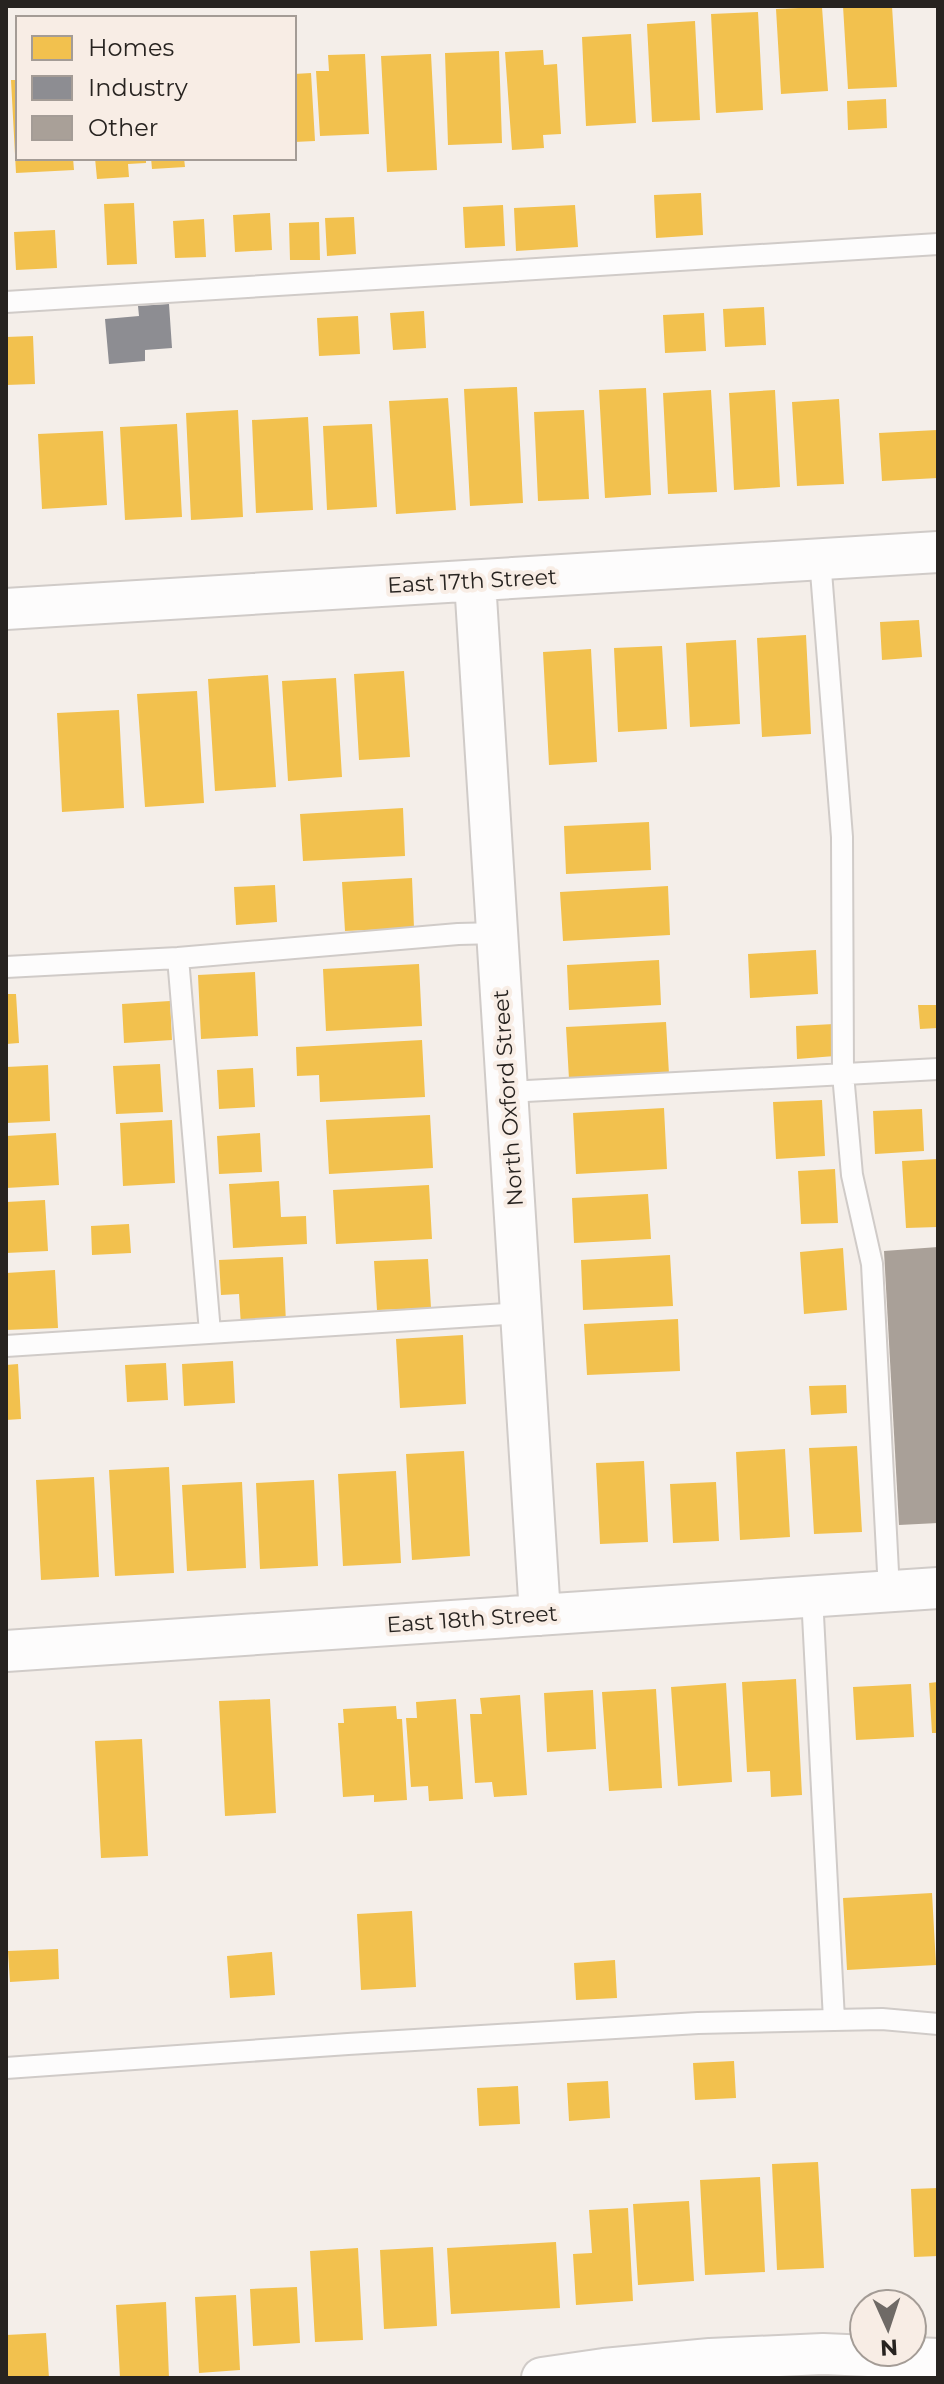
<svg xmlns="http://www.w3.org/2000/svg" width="944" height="2384" font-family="Montserrat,sans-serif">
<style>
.homes{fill:#f2c14e}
.industry{fill:#8d8d92}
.building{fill:#a9a098}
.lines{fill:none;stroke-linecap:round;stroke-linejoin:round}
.lane-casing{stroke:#d0cbc8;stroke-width:24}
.street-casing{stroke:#d0cbc8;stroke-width:44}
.lane{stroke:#fdfcfc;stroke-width:20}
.street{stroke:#fdfcfc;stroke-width:40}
.labels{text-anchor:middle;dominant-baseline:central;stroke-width:8;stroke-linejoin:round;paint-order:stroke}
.street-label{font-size:22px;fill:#272320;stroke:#f8ede5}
</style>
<rect width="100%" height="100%" fill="#f4eee9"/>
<!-- homes -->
<path class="homes" d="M 843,6 L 892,6 L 897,87 L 848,89 Z
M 822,7 L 828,91 L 781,94 L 776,9 Z
M 758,12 L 763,110 L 716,113 L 711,14 Z
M 695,21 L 700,120 L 652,122 L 647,24 Z
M 631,34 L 636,123 L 586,126 L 582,37 Z
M 543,50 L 544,65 L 557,64 L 561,134 L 543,135 L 544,148 L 512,150 L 505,52 Z
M 499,51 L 502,143 L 448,145 L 445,53 Z
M 365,54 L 369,134 L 320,136 L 316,71 L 329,71 L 328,55 Z
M 431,54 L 437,170 L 387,172 L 381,56 Z
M 311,73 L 315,141 L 294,142 L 294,74 Z
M 11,80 L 18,80 L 18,158 L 73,158 L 74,170 L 16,173 Z
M 886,99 L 887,128 L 848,130 L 847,101 Z
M 95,158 L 146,158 L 146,163 L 128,164 L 129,177 L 97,179 Z
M 151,158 L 184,158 L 185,167 L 152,169 Z
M 701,193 L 703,235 L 656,238 L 654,195 Z
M 134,203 L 137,264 L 107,265 L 104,204 Z
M 503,205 L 505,246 L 465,248 L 463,207 Z
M 575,205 L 578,247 L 516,251 L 514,208 Z
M 270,213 L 272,250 L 235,252 L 233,215 Z
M 354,217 L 356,254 L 327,256 L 325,218 Z
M 204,219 L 206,257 L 175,258 L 173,221 Z
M 319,222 L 320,260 L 290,260 L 289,223 Z
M 55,230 L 57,268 L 16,270 L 14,232 Z
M 764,307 L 766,345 L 725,347 L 723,309 Z
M 424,311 L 426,348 L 393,350 L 390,313 Z
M 704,313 L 706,351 L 665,353 L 663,315 Z
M 358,316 L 360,354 L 319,356 L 317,318 Z
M 33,336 L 35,384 L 6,385 L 6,337 Z
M 517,387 L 523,503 L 470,506 L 464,389 Z
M 646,388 L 651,495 L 605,498 L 599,390 Z
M 711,390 L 717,492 L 668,494 L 663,393 Z
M 775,390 L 780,487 L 734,490 L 729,393 Z
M 448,398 L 456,510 L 396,514 L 389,401 Z
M 839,399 L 844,484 L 797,486 L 792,402 Z
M 238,410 L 243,517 L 191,520 L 186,413 Z
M 584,410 L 589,499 L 538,501 L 534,412 Z
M 308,417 L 313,510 L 256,513 L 252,420 Z
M 177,424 L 182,517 L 125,520 L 120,427 Z
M 372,424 L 377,507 L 327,510 L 323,426 Z
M 937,430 L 938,478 L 882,481 L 879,433 Z
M 103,431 L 107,505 L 42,509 L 38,434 Z
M 919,620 L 922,657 L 882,660 L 880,622 Z
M 806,635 L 811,734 L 762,737 L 757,638 Z
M 736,640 L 740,724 L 690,727 L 686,643 Z
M 662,646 L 667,729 L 618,732 L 614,648 Z
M 591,649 L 597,762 L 549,765 L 543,652 Z
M 404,671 L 410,757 L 359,760 L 354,674 Z
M 268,675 L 276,787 L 215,791 L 208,679 Z
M 336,678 L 342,777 L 288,781 L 282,681 Z
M 197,691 L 204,803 L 145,807 L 137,694 Z
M 119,710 L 124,808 L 62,812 L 57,713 Z
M 403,808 L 405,856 L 303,861 L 300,814 Z
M 649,822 L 651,870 L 566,874 L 564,826 Z
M 412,878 L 414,928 L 345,931 L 342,882 Z
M 275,885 L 277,922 L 236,925 L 234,887 Z
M 668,886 L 670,935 L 563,941 L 560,892 Z
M 816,950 L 818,994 L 750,998 L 748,954 Z
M 659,960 L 661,1005 L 569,1010 L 567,965 Z
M 419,964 L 422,1026 L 326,1031 L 323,969 Z
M 255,972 L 258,1036 L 201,1039 L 198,975 Z
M 6,994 L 16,994 L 19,1043 L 6,1044 Z
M 170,1001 L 172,1040 L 124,1043 L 122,1004 Z
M 918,1005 L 938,1005 L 938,1028 L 920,1029 Z
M 666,1022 L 669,1074 L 569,1079 L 566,1027 Z
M 834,1024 L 835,1056 L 797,1059 L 796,1026 Z
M 422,1040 L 425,1097 L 320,1102 L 319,1075 L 297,1076 L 296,1047 Z
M 160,1064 L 163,1112 L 116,1114 L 113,1066 Z
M 48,1065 L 50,1121 L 6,1123 L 6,1067 Z
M 253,1068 L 255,1107 L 219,1109 L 217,1070 Z
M 822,1100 L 825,1156 L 776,1159 L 773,1102 Z
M 664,1108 L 667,1169 L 576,1174 L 573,1113 Z
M 922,1109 L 924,1151 L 875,1154 L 873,1111 Z
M 430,1115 L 433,1168 L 329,1174 L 326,1120 Z
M 172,1120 L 175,1183 L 123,1186 L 120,1123 Z
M 56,1133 L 59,1185 L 6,1188 L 6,1136 Z
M 260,1133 L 262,1172 L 219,1174 L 217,1136 Z
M 938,1159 L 938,1227 L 906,1228 L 902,1161 Z
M 835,1169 L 838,1223 L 801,1224 L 798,1171 Z
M 279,1181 L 281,1217 L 306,1216 L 307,1244 L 233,1248 L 229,1184 Z
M 429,1185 L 432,1239 L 336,1244 L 333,1190 Z
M 648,1194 L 651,1239 L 574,1243 L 572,1198 Z
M 45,1200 L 48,1251 L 6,1253 L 6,1202 Z
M 129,1224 L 131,1253 L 92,1255 L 91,1226 Z
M 843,1248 L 847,1310 L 804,1314 L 800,1252 Z
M 670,1255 L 673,1306 L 583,1310 L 581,1260 Z
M 283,1257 L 286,1323 L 241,1326 L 239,1294 L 221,1295 L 219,1260 Z
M 428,1259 L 431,1308 L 377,1310 L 374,1261 Z
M 55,1270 L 58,1328 L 6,1330 L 6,1273 Z
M 678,1319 L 680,1371 L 587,1375 L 584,1324 Z
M 463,1335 L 466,1404 L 400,1408 L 396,1339 Z
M 233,1361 L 235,1403 L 184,1406 L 182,1364 Z
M 166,1363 L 168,1400 L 127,1402 L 125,1365 Z
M 18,1364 L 21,1419 L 6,1420 L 6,1365 Z
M 846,1385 L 847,1413 L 811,1415 L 809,1386 Z
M 857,1446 L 862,1532 L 814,1534 L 809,1448 Z
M 785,1449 L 790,1537 L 740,1540 L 736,1452 Z
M 464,1451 L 470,1556 L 412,1560 L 406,1454 Z
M 644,1461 L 648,1542 L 600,1544 L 596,1463 Z
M 169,1467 L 174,1573 L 115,1576 L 109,1470 Z
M 396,1471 L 401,1563 L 343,1566 L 338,1474 Z
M 94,1477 L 99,1577 L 41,1580 L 36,1480 Z
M 314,1480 L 318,1566 L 260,1569 L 256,1483 Z
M 242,1482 L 246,1568 L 187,1571 L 182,1485 Z
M 716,1482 L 719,1541 L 673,1543 L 670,1484 Z
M 796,1679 L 802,1795 L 771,1797 L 770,1771 L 747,1772 L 742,1682 Z
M 938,1682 L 938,1733 L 932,1733 L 929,1683 Z
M 726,1683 L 732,1782 L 678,1786 L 671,1687 Z
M 911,1684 L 914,1737 L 856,1740 L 853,1687 Z
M 656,1689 L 662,1788 L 609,1791 L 602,1692 Z
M 593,1690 L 596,1749 L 547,1752 L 544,1693 Z
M 520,1695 L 527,1795 L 494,1797 L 492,1782 L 475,1783 L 470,1714 L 482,1714 L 480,1698 Z
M 270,1699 L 276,1813 L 225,1816 L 219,1701 Z
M 456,1699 L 463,1799 L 429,1801 L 428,1786 L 411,1787 L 406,1718 L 417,1718 L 416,1702 Z
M 396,1706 L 397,1719 L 402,1719 L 407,1800 L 374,1802 L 374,1795 L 343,1797 L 338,1723 L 344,1723 L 343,1709 Z
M 142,1739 L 148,1856 L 101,1858 L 95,1741 Z
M 932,1893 L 936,1965 L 847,1970 L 843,1898 Z
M 412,1911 L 416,1987 L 361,1990 L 357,1914 Z
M 58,1949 L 59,1979 L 10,1982 L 8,1951 Z
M 272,1952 L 275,1995 L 230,1998 L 227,1956 Z
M 615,1960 L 617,1998 L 576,2000 L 574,1963 Z
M 734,2061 L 736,2098 L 695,2100 L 693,2063 Z
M 608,2081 L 610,2118 L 569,2121 L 567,2083 Z
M 518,2086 L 520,2124 L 479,2126 L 477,2088 Z
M 818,2162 L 824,2268 L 777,2270 L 772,2164 Z
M 760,2177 L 765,2272 L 705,2275 L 700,2180 Z
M 938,2188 L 938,2256 L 914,2257 L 911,2189 Z
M 689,2201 L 694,2281 L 638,2285 L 633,2204 Z
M 628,2208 L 633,2301 L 576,2305 L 573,2254 L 592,2253 L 589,2210 Z
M 556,2242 L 560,2308 L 451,2314 L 447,2248 Z
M 433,2247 L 437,2326 L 384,2329 L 380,2250 Z
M 358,2248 L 363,2340 L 315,2342 L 310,2251 Z
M 297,2287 L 300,2343 L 253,2346 L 250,2289 Z
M 236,2295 L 240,2370 L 199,2373 L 195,2297 Z
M 166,2302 L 169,2378 L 120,2378 L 116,2305 Z
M 46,2333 L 49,2378 L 6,2378 L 6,2335 Z"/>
<!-- industry -->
<path class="industry" d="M 169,304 L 172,348 L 145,350 L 145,361 L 109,364 L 105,319 L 139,316 L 138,306 Z"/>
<!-- building -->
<path class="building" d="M 938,1247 L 938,1523 L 899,1525 L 884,1251 Z"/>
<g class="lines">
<!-- lane casing -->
<g class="lane-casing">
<path id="lane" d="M 6,302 L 938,244
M 820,559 L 842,837 L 843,1074 L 852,1175 L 872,1264 L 889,1591
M 178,958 L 210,1332
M 6,967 L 178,958 L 458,934 L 498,933
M 507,1092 L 938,1069
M 6,1346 L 522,1313
M 812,1596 L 834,2020
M 6,2068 L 348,2044 L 698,2023 L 882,2019 L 938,2024"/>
</g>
<!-- street casing -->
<g class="street-casing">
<path id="street" d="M 475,581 L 540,1615
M 6,609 L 938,552
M 6,1651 L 938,1588
M 542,2378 L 604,2369 L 710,2359 L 823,2354 L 938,2359"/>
</g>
<!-- lane -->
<use href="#lane" class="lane"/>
<!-- street -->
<use href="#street" class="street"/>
</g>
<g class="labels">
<!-- street labels -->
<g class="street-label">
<text transform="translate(472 581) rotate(-3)">East 17th Street</text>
<text transform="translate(508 1098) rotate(-94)">North Oxford Street</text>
<text transform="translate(472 1619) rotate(-4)">East 18th Street</text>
</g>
</g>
<!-- border -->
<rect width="944" height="2384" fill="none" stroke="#272320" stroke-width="16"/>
<!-- legend -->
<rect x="16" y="16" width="280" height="144" fill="#f8ede5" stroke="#a49c96" stroke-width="2"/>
<rect x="32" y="36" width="40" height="24" fill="#f2c14e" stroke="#a49c96" stroke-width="2"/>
<text x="88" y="56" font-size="24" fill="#272320">Homes</text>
<rect x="32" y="76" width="40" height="24" fill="#8d8d92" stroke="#a49c96" stroke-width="2"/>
<text x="88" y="96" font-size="24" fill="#272320">Industry</text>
<rect x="32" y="116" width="40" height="24" fill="#a9a098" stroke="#a49c96" stroke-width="2"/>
<text x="88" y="136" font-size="24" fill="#272320">Other</text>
<!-- north arrow -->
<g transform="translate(888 2328) rotate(177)"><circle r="38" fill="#f8ede5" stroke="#a49c96" stroke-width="2"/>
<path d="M0-6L14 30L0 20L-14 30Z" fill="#6f6a66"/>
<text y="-12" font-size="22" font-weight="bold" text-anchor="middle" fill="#272320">N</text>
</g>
</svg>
